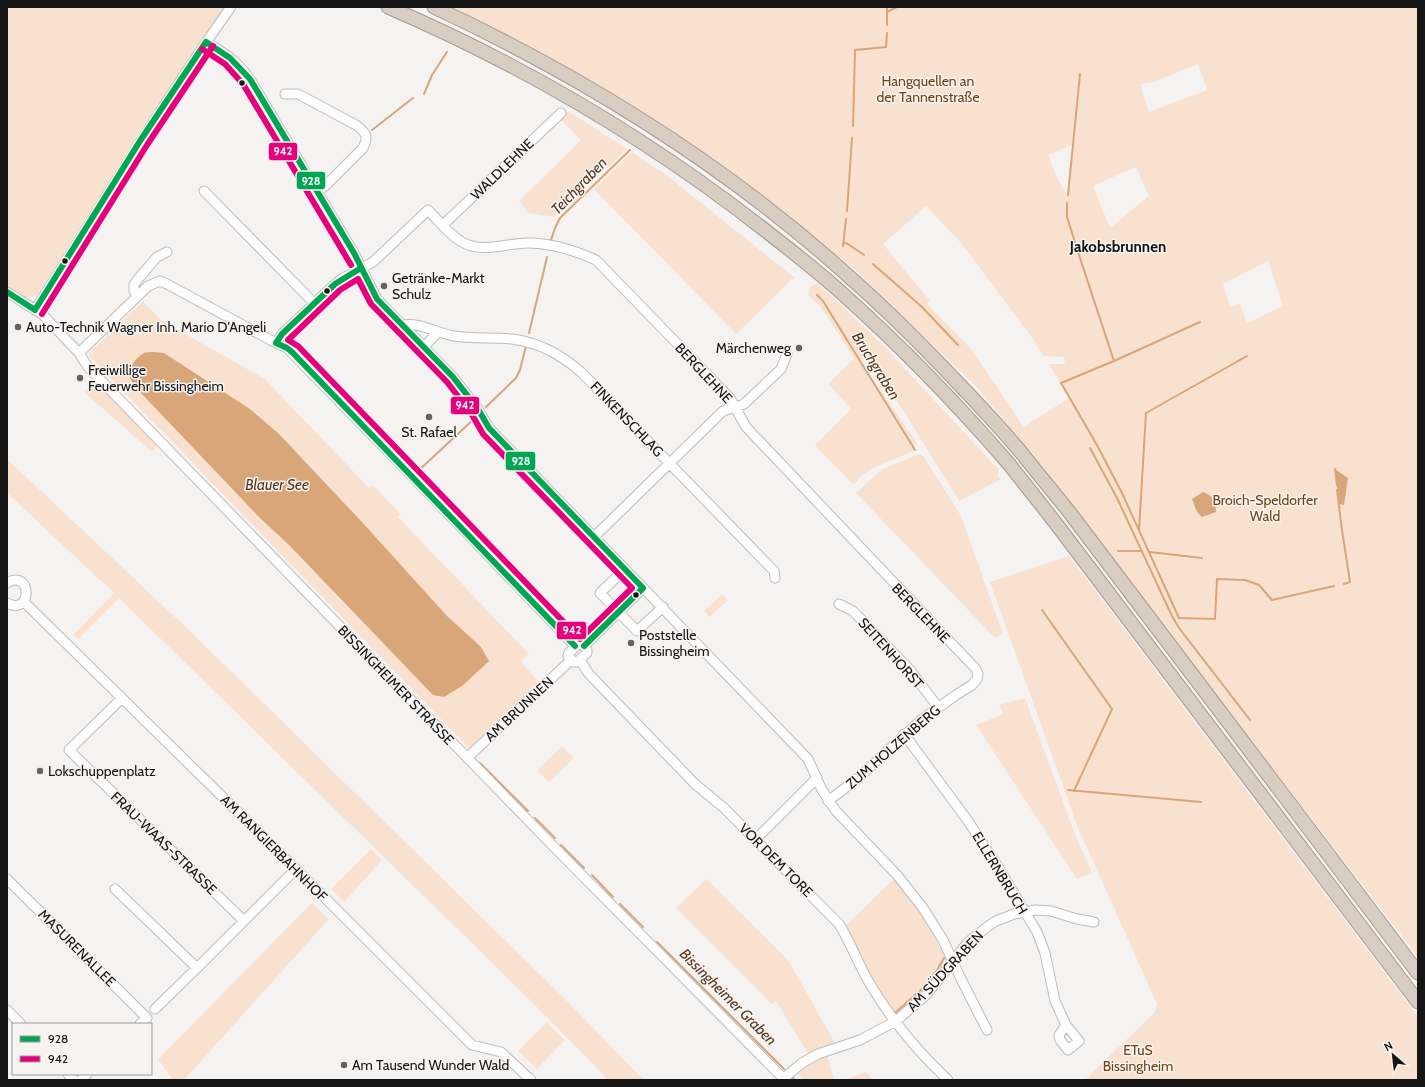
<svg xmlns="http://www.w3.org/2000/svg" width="1425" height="1087" font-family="Cabin,sans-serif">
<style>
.green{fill:#f8e1cf;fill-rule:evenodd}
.water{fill:#d8a678}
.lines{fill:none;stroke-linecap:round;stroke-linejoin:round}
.stream{stroke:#d8a678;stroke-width:2}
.minor-casing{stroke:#bdbcbb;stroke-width:11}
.highway-casing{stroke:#a59a8e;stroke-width:15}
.minor{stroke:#fefdfd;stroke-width:9}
.highway{stroke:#d7cdc2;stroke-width:13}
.bus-1-casing{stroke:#f6f3f1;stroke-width:9}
.bus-2-casing{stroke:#f6f3f1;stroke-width:9}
.bus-1{stroke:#00a651;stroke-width:6}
.bus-2{stroke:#e5007d;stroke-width:6}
.bus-dot{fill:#161515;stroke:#f6f3f1;stroke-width:1.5}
.poi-dot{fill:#646362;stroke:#f6f3f1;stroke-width:1.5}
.labels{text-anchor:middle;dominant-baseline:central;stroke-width:3;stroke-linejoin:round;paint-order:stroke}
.park-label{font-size:14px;fill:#734312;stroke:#f6f3f1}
.street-label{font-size:14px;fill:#161515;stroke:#f6f3f1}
.poi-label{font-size:14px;fill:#161515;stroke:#f6f3f1;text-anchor:start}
.water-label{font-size:15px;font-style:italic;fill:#55371b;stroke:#f6f3f1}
.neighbourhood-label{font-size:15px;font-weight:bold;fill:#161515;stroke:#f6f3f1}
.line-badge{stroke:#f6f3f1;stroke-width:1.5}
.badge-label{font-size:11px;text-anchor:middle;font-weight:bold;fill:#fff}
</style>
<rect width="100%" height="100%" fill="#f5f3f2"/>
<!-- green -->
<path class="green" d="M 7,7 L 226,7 L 149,119 L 38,294 C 25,303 18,293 7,286 Z
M 448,7 L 1418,7 L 1418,957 L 1073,508 L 1044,468 L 975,385 L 852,267 L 700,151 L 584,77 L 514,39 ZM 1198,64 L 1207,90 L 1149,112 L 1140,84 L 1154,82 ZM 1072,145 L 1067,195 L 1058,180 L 1048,155 ZM 1136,167 L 1149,196 L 1110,228 L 1093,186 ZM 926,206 L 962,244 L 1030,335 L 1044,356 L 1064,357 L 1065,364 L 1049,364 L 1069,398 L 1024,427 L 972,350 L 927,304 L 930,301 L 883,244 ZM 1268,261 L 1283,306 L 1247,323 L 1240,304 L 1230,307 L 1223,284 Z
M 568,111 L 627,149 L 608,168 L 606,166 L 555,217 L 528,213 L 519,201 L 581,140 L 559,118 Z
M 632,152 L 659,171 L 660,170 L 795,278 L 791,280 L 736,334 L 594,189 Z
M 817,283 L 883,345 L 999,470 L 998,477 L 1001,479 L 959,501 L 870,357 L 860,360 L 917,443 L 913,451 L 874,468 L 861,476 L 854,485 L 815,445 L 851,409 L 828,384 L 854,359 C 844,342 833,324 821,308 C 818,302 812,300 808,294 L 810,287 Z
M 143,301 L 161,320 L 265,379 L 369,488 L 373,485 L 401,514 L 398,517 L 529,654 L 521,662 L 540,683 L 471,750 L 89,356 L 89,353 Z
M 96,379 L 159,444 L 152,452 L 84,392 Z
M 920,454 L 924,457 L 961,516 L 1003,634 L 995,638 L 856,493 L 881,470 L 916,455 Z
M 7,459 L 192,633 L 567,1001 L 644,1080 L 608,1080 L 535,1005 L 119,598 L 78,639 L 73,635 L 114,593 L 7,493 Z
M 1069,556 L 1418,1017 L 1418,1080 L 1085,1080 L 1155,1012 L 1157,1004 L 1078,828 L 990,582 Z
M 722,594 L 728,600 L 710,617 L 704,611 Z
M 1025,698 L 1074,832 L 1092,873 L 1077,879 L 976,725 L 1003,714 L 999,705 Z
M 562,746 L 574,758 L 549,782 L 537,770 Z
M 371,849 L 382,860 L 344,902 L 331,889 Z
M 706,879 L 788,960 L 835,1043 L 817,1049 L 808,1054 L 776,1001 L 772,1004 L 676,908 Z
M 894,879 L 919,911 L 947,958 L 934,979 L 922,992 L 898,1014 L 894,1012 L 874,984 L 844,927 Z
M 312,903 L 329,919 L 184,1080 L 173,1080 L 158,1059 Z
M 547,1022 L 565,1040 L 537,1069 L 518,1051 Z
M 827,1055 L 834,1080 L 803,1080 L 798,1074 L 811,1063 Z
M 866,1072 L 873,1080 L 844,1080 Z"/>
<!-- water -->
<path class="water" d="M 154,352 L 164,353 L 250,409 L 279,434 L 361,521 L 447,616 L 481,647 L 489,661 L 462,686 L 444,697 L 433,695 L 290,546 L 259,517 L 141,393 C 137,388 130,381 129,374 C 129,366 138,356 144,353 C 147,352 151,352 154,352 Z
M 1335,469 L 1348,478 L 1344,505 L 1339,504 Z
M 1203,492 C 1213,495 1216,502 1216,512 L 1202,517 L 1197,512 L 1192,499 Z"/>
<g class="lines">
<!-- stream -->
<path class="stream" d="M 887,12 L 897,7
M 887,25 L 887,7
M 424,94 L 432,75 L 447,52
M 853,126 L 855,50 L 886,47 L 887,33
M 372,130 L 413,98
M 1068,195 L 1080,74
M 1067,203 L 1067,217 L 1078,252 L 1114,361
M 847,211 L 852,138
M 551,240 L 555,228 L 560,218 L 630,150
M 844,243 L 848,244 L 864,255
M 843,246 L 846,219
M 873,264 L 922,307 L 958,345
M 817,295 L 823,301 L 915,450
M 1200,322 L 1114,361 L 1061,383 L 1097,445 L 1122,493 L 1179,618 L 1215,619 L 1217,579 L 1245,580 L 1259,585 L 1272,600 L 1334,586
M 529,333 L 547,257
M 486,407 L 516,378 L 520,370 L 526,346
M 1090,448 L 1117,498 L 1172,616 L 1179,628 L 1250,720
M 1335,469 L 1337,485
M 417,472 L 476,417
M 1337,490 L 1342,530 L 1350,582 L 1344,584
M 1139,530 L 1146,413 L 1247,356
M 1118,551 L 1141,551
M 1150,552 L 1202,558
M 1042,610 L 1112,709 L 1074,791
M 480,763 L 528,811
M 1068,790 L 1201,802
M 535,818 L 555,838
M 561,845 L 584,868
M 592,875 L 613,897
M 620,904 L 643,927
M 657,942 L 784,1069
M 896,1012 L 922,989 L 936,972 L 944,958
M 792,1077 L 795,1080"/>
<!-- minor casing -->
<g class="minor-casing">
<path id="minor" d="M 206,42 C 226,54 236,60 250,79 L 354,253 L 377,299 L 453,377 L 478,409 L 489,428 L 808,759 L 822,790 L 836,811 L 897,875 L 923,908 L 943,940 L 960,977 L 987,1030
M 285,94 L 298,94 L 356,125 C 366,133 369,135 363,148 L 325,186 L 317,191
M 204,191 L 314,303
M 443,225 L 561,113
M 7,292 L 42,314 L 79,353 L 88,367 L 553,846 L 785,1080
M 137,296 L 134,291 L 134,285 L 138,279 L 157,257 L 167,252
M 35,310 C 100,208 161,105 231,7
M 403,325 C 420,322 436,333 454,336 C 473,339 493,337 512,339 C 540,343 560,354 581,372 L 774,571 L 775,578
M 276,343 L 282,334 L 335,284 L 343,278 L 373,262 L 428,210 C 439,221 449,235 462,242 C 483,254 506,243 528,243 C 552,243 574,250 596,260 L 730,398 L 746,427 L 976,669 L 978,674 L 977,679 L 972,685 L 956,695 L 921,720 L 857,779 L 828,801
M 424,347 L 438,332
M 79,353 L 148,286 L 160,281 L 167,284 L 276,343 L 287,348 L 409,473 L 575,646
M 594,537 L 723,411 L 744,404 L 781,369 L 787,354
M 625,569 L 600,593 L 637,631 L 663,607
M 7,583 C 32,568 33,617 7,603
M 24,602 L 296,869 L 472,1045 L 501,1052 L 531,1080
M 839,604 L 853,611 L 910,670 L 938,707
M 578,644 C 583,644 585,646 587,650 L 587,653 L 577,662 L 574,662 L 568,656 L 569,653 Z
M 584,646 L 643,588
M 580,660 L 589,674 L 695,784 L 724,808 L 839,924 C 851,943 858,964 870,984 C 891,1019 918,1052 948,1080
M 122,698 L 69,750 L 244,921
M 904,734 L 968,821 L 995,862 L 1037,932 L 1045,953 L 1055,1001 L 1066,1025 L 1059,1035 L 1060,1040 L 1068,1050 L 1079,1041 L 1066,1025
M 467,758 L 571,660
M 756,839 L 817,778
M 7,879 L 147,1018 L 140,1024
M 115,889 L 197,968 L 155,1009
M 197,968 L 296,869
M 7,1010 L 21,1024
M 68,1074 L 74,1080
M 784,1078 L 802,1063 L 818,1054 L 860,1040 L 896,1021 L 927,994 L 968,942 L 987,927 L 996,921 L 1014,914 L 1036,910 L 1051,911 L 1077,919 L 1094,922
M 81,1080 L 87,1074"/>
</g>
<!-- highway casing -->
<g class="highway-casing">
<path id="highway" d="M 388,7 C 523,65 650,140 766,231 C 793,252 820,273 845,296 C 903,348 958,405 1009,464 C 1024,483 1039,502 1054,521 L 1418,1002
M 434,7 C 586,78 730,168 854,281 C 890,313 924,347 957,382 C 980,406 1003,430 1024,456 C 1039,475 1055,494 1070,513 L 1418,973"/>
</g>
<!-- minor -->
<use href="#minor" class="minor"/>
<!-- highway -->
<use href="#highway" class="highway"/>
<!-- bus-1 casing -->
<g class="bus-1-casing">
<path id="bus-1" d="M 206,42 L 230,58 L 250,79 L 354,253 L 377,299 L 453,377 L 478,409 L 489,428 L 643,588
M 7,292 L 35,310
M 35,310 L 140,141 L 206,42
M 276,343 L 287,348 L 292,352 L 575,646
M 276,343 L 282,334 L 335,284 L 361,268
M 584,646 L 643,588"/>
</g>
<!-- bus-2 casing -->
<g class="bus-2-casing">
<path id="bus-2" d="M 202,49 L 225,64 L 243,84 L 351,265
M 358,279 L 371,304 L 447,382 L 471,413 L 483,434 L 632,588 L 580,639 L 298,346 L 288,340 L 340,290 Z
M 42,314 L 147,145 L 213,46"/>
</g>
<!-- bus-1 -->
<use href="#bus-1" class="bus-1"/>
<!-- bus-2 -->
<use href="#bus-2" class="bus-2"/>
</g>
<!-- markers -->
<g class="bus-dot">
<circle cx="242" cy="83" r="3.5"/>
<circle cx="65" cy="261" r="3.5"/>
<circle cx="327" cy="291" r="3.5"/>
<circle cx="636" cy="595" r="3.5"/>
</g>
<g class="poi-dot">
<circle cx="384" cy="286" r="4"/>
<circle cx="18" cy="327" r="4"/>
<circle cx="799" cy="348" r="4"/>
<circle cx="80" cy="378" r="4"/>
<circle cx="429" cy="417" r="4"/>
<circle cx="631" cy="643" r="4"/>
<circle cx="40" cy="771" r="4"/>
<circle cx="344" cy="1065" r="4"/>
</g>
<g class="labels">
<!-- park labels -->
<g class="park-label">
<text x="928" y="81">Hangquellen an<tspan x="928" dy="16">der Tannenstraße</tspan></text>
<text x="1265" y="500">Broich-Speldorfer<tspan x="1265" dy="16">Wald</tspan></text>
<text x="1138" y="1050">ETuS<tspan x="1138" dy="16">Bissingheim</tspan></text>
</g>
<!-- street labels -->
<g class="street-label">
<text transform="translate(502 169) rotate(-44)">WALDLEHNE</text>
<text transform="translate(704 373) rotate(47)">BERGLEHNE</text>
<text transform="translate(627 419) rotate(46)">FINKENSCHLAG</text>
<text transform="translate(921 613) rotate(46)">BERGLEHNE</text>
<text transform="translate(891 653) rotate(48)">SEITENHORST</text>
<text transform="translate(396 685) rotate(46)">BISSINGHEIMER STRASSE</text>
<text transform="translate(519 709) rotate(-43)">AM BRUNNEN</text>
<text transform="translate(893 747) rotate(-41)">ZUM HOLZENBERG</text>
<text transform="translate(164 843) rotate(44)">FRAU-WAAS-STRASSE</text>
<text transform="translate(274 848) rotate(45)">AM RANGIERBAHNHOF</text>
<text transform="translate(776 860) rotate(45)">VOR DEM TORE</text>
<text transform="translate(1000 873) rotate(59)">ELLERNBRUCH</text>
<text transform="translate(77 948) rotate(45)">MASURENALLEE</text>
<text transform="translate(945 971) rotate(-47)">AM SÜDGRABEN</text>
</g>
<!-- poi labels -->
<g class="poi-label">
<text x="392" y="278">Getränke-Markt<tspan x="392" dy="16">Schulz</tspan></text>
<text x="26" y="327">Auto-Technik Wagner Inh. Mario D'Angeli</text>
<text x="791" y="348" text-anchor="end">Märchenweg</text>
<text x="88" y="370">Freiwillige<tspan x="88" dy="16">Feuerwehr Bissingheim</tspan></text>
<text x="429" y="432" text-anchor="middle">St. Rafael</text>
<text x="639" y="635">Poststelle<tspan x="639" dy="16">Bissingheim</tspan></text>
<text x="48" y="771">Lokschuppenplatz</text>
<text x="352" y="1065">Am Tausend Wunder Wald</text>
</g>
<!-- water labels -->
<g class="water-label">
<text transform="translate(579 186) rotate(-46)">Teichgraben</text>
<text transform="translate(876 366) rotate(58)">Bruchgraben</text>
<text x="277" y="485">Blauer See</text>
<text transform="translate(728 997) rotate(45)">Bissingheimer Graben</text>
</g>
<!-- neighbourhood labels -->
<g class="neighbourhood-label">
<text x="1118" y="247">Jakobsbrunnen</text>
</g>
</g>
<g class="line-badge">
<rect x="268" y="142" width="30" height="19" rx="4" fill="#e5007d"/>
<rect x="296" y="171" width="30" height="19" rx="4" fill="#00a651"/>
<rect x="450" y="396" width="30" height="19" rx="4" fill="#e5007d"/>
<rect x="505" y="451" width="31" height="20" rx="4" fill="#00a651"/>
<rect x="556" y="621" width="31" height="19" rx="4" fill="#e5007d"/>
</g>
<g class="badge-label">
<text x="283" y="155">942</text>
<text x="311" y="185">928</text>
<text x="465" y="409">942</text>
<text x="521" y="465">928</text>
<text x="572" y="634">942</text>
</g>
<!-- border -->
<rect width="1425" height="1087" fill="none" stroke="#161515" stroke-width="16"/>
<!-- legend -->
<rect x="12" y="1023" width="140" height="52" fill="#f6f3f1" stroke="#9c9a99"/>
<rect x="20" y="1036" width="20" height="6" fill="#00a651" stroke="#9c9a99"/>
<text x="48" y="1043" font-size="12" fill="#161515">928</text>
<rect x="20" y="1056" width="20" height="6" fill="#e5007d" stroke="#9c9a99"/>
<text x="48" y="1063" font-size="12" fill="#161515">942</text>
<!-- north arrow -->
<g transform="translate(1393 1055) rotate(332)" stroke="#f6f3f1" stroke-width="3" paint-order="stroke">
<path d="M0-3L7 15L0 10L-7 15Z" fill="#161515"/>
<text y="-6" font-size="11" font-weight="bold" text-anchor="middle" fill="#161515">N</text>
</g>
</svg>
